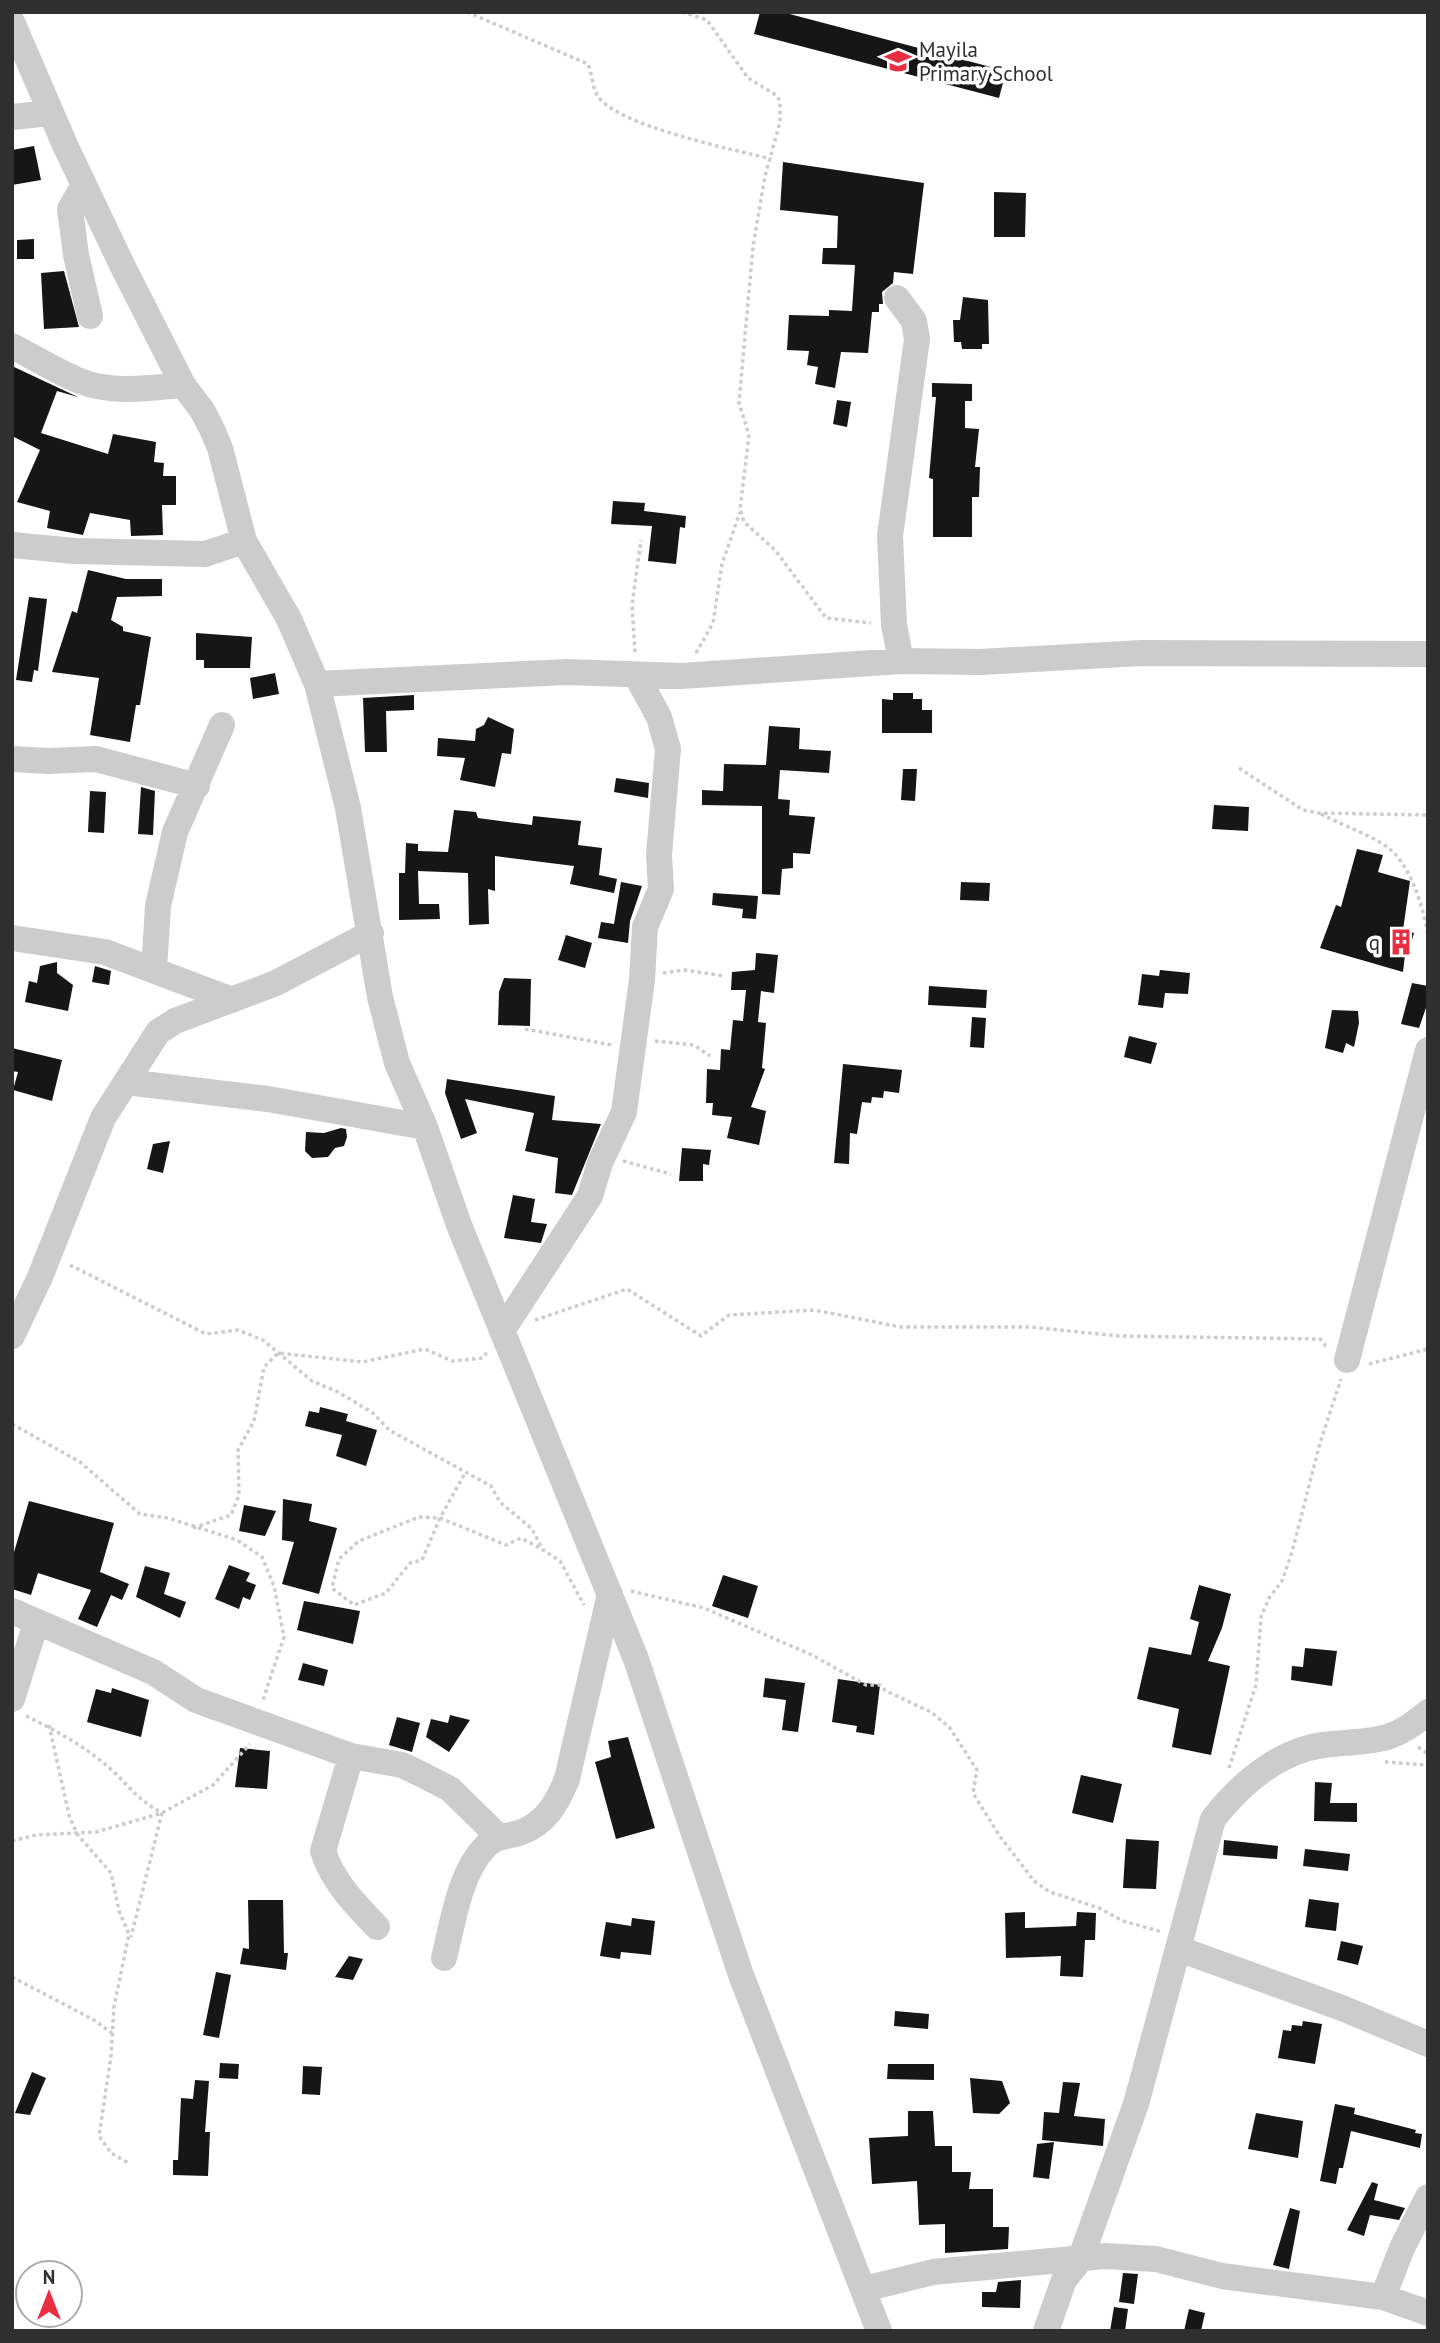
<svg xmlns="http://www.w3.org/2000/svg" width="1440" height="2343" font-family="'PT Sans',sans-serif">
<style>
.building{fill:#161616}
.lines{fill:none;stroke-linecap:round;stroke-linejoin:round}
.path{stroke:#ccc;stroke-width:3.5;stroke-dasharray:3.5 3.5;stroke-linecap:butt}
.minor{stroke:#ccc;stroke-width:26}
.labels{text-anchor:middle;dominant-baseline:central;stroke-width:7;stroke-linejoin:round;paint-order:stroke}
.poi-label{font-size:21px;fill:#2f2f2f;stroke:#fff;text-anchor:start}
</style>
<rect width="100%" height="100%" fill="#fff"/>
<!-- building -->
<path class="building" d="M 760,12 L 782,12 L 1006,71 L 999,98 L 754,34 Z
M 34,146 L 41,180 L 12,185 L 12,150 Z
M 783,162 L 924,183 L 913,274 L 894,272 L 893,283 L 882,292 L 883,304 L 879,304 L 879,312 L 872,312 L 868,353 L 841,352 L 835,388 L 815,384 L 818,367 L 807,365 L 809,351 L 787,350 L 789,315 L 829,316 L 829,310 L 852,311 L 855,265 L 822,264 L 823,248 L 837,248 L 838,216 L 780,210 Z
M 994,192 L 1026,193 L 1025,237 L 994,237 Z
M 34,239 L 34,259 L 17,259 L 17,240 Z
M 64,271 L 79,327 L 44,329 L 41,273 Z
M 963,297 L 988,300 L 989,344 L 982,344 L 982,349 L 962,349 L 961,342 L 954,342 L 953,320 L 960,320 Z
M 12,366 L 78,397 L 57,391 L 41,433 L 108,454 L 113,434 L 156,442 L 154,462 L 164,463 L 163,476 L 176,476 L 176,505 L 162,505 L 163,535 L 131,536 L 130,520 L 90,513 L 83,535 L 47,528 L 50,511 L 17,502 L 40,450 L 12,436 Z
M 932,383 L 972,384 L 972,401 L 965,401 L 965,428 L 979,429 L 975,467 L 980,467 L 979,497 L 972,497 L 972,537 L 933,537 L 933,479 L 929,478 L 936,397 L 932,397 Z
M 837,400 L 851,402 L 847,427 L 833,424 Z
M 613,501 L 645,503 L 644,511 L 686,516 L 685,528 L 680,527 L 676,564 L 648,561 L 652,526 L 611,524 Z
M 88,570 L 126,579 L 162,579 L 162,596 L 117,597 L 111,620 L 123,627 L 123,631 L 151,637 L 140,705 L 136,705 L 130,742 L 90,735 L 99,678 L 52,672 L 72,611 L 77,613 Z
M 29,597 L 47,599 L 38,671 L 34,670 L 32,682 L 16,680 Z
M 196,633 L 252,637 L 250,668 L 204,668 L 204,660 L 196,660 Z
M 275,673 L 279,694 L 253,699 L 250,678 Z
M 893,693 L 913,693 L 913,699 L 922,699 L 922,710 L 932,710 L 932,733 L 882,733 L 882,699 L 893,700 Z
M 414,695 L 414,710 L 386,711 L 387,752 L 365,752 L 363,698 Z
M 488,717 L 514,729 L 511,754 L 502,753 L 495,787 L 460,780 L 465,758 L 437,756 L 438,738 L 475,741 L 476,729 L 484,725 Z
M 769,726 L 800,728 L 799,749 L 831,751 L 829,773 L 780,770 L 778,799 L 790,800 L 789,815 L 815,817 L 810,854 L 793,853 L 793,868 L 782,869 L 780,895 L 762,894 L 762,806 L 702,805 L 702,790 L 723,791 L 724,764 L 766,765 Z
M 903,769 L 917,769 L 915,801 L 901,800 Z
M 616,778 L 649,783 L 648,798 L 614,792 Z
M 141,787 L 155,791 L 153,835 L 138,834 Z
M 90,791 L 106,792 L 104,833 L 88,832 Z
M 1214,805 L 1249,807 L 1248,831 L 1212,829 Z
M 454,810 L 476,812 L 478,818 L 532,825 L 533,816 L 581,821 L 578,845 L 602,848 L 599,875 L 617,879 L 614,893 L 570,884 L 574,866 L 495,856 L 495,891 L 488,889 L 489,924 L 469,925 L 468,873 L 418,871 L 419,904 L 439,904 L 440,919 L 399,920 L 399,873 L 405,873 L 406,843 L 418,844 L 418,851 L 448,852 Z
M 1357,849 L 1383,855 L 1378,872 L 1410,881 L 1403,930 L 1414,933 L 1410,947 L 1406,946 L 1403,972 L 1320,948 L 1336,905 L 1341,907 Z
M 621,882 L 642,886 L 630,921 L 628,943 L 598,938 L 601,922 L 614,924 Z
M 961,882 L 990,883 L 989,901 L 960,900 Z
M 713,893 L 758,896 L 756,919 L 742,918 L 743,909 L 712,905 Z
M 566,935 L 592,943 L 585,968 L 558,960 Z
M 756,953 L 778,955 L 774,993 L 761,991 L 758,1022 L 766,1023 L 762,1068 L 765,1069 L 751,1107 L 766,1111 L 759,1145 L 727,1138 L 732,1117 L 712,1115 L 713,1103 L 706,1103 L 707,1069 L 720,1070 L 721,1049 L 730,1050 L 733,1020 L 743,1021 L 746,990 L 731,990 L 732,972 L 755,970 Z
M 57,962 L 57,973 L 73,985 L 68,1011 L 25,1002 L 29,981 L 37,983 L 40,966 Z
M 95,966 L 111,971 L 109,985 L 92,982 Z
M 1160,970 L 1190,973 L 1188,994 L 1165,993 L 1163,1008 L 1138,1005 L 1142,974 L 1159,976 Z
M 504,978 L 531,979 L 530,1026 L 498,1025 L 499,992 Z
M 1412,983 L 1428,986 L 1428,1002 L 1419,1028 L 1401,1024 Z
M 929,986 L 987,990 L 986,1008 L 928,1005 Z
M 1332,1010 L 1358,1011 L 1359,1023 L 1354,1047 L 1346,1043 L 1343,1053 L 1325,1048 Z
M 972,1017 L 986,1018 L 984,1048 L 970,1047 Z
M 1129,1036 L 1157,1043 L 1151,1064 L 1124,1057 Z
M 12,1048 L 62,1060 L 52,1101 L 13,1090 L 18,1072 L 12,1071 Z
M 843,1064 L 902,1070 L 899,1093 L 884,1091 L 883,1098 L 872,1097 L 871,1103 L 862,1102 L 857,1134 L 850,1133 L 849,1164 L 834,1163 Z
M 447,1079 L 555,1096 L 552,1120 L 601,1124 L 572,1195 L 555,1193 L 558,1158 L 525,1151 L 534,1113 L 465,1099 L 477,1133 L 461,1139 L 445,1093 Z
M 341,1128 L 346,1129 L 347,1137 L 344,1146 L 335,1148 L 328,1157 L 312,1158 L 305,1151 L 306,1132 L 324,1133 Z
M 170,1141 L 163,1173 L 147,1169 L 153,1144 Z
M 682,1148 L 711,1150 L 709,1165 L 703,1164 L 703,1181 L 679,1181 Z
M 513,1195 L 535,1199 L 531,1222 L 547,1224 L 541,1243 L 504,1238 Z
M 320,1407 L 348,1414 L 346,1421 L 377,1430 L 366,1466 L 336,1456 L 342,1435 L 305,1426 L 309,1411 L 319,1413 Z
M 283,1499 L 312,1504 L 309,1521 L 337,1528 L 319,1594 L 282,1584 L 294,1542 L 282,1540 Z
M 29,1501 L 114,1523 L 100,1572 L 129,1584 L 122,1600 L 111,1595 L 97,1627 L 78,1619 L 91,1590 L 38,1573 L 31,1595 L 12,1589 L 12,1559 Z
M 244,1505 L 276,1511 L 265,1536 L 239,1531 Z
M 229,1565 L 250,1573 L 246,1581 L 256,1585 L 250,1600 L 243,1597 L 239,1609 L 215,1599 Z
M 145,1566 L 170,1573 L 164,1594 L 186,1602 L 180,1618 L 136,1597 Z
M 723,1575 L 758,1586 L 748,1618 L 712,1606 Z
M 1199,1585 L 1231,1594 L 1222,1628 L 1208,1661 L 1230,1666 L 1211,1755 L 1172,1747 L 1179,1709 L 1137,1699 L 1149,1647 L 1191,1655 L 1199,1622 L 1190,1619 Z
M 304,1601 L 360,1611 L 353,1644 L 297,1630 Z
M 1305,1648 L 1337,1651 L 1332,1686 L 1291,1680 L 1292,1666 L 1303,1667 Z
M 303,1663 L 328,1670 L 324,1686 L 298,1680 Z
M 765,1678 L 805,1683 L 798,1732 L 782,1730 L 786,1700 L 763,1697 Z
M 838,1679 L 880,1685 L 874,1735 L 856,1732 L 857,1726 L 832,1722 Z
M 112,1688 L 149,1700 L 141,1737 L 87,1722 L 96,1689 L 111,1693 Z
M 450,1715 L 470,1720 L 449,1752 L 426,1737 L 431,1719 L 448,1723 Z
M 397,1717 L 420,1723 L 412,1752 L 389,1745 Z
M 628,1737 L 655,1828 L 616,1839 L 595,1762 L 611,1757 L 608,1741 Z
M 240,1748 L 270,1751 L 267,1789 L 235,1787 Z
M 1081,1775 L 1122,1784 L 1113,1823 L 1072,1813 Z
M 1315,1782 L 1332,1783 L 1330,1803 L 1357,1803 L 1357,1822 L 1314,1821 Z
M 1126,1839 L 1159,1841 L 1156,1889 L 1123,1888 Z
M 1224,1840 L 1278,1846 L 1277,1859 L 1223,1855 Z
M 1305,1849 L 1350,1854 L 1348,1871 L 1303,1866 Z
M 1309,1899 L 1339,1903 L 1336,1931 L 1305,1927 Z
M 248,1900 L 283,1900 L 284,1953 L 288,1953 L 286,1970 L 240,1964 L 243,1948 L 249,1949 Z
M 1025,1912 L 1025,1928 L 1076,1926 L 1077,1912 L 1096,1913 L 1095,1940 L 1085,1940 L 1083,1977 L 1060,1976 L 1061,1956 L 1006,1958 L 1005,1913 Z
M 632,1918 L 655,1921 L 651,1955 L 621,1952 L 620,1959 L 600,1956 L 606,1922 L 631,1926 Z
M 1341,1941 L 1363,1946 L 1358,1965 L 1337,1960 Z
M 349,1956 L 363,1959 L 353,1980 L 335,1977 Z
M 216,1972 L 231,1975 L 219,2038 L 203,2035 Z
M 895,2011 L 929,2014 L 928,2029 L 894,2026 Z
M 1303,2021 L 1322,2024 L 1315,2064 L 1278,2058 L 1283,2030 L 1291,2031 L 1292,2025 L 1302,2026 Z
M 220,2063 L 239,2064 L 238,2079 L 219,2078 Z
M 888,2064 L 934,2064 L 934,2080 L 887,2079 Z
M 303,2066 L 322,2067 L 320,2095 L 302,2094 Z
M 32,2072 L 46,2078 L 30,2115 L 15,2113 Z
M 970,2078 L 1002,2081 L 1010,2103 L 999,2114 L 973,2113 Z
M 195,2080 L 209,2081 L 205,2132 L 210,2132 L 208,2176 L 173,2175 L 173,2160 L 178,2160 L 181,2098 L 193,2099 Z
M 1063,2082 L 1080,2083 L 1074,2116 L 1105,2119 L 1103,2146 L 1042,2140 L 1044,2112 L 1059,2113 Z
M 1335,2104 L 1355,2108 L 1354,2114 L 1416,2130 L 1415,2133 L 1422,2134 L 1420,2148 L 1351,2131 L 1343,2168 L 1339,2168 L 1336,2184 L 1320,2181 Z
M 908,2111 L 933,2111 L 935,2146 L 952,2146 L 952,2172 L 971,2172 L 969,2189 L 993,2189 L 993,2227 L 1009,2227 L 1008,2249 L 945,2253 L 945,2224 L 919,2225 L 917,2181 L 872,2184 L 869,2138 L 908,2136 Z
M 1256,2113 L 1303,2121 L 1298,2158 L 1248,2149 Z
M 1054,2142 L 1049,2179 L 1033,2177 L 1037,2144 Z
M 1372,2182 L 1378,2184 L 1374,2200 L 1405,2208 L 1399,2220 L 1370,2215 L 1364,2236 L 1347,2230 Z
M 1290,2208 L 1300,2211 L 1289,2269 L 1273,2265 Z
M 1123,2273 L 1138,2274 L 1134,2304 L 1119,2302 Z
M 1021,2280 L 1020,2308 L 982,2307 L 982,2292 L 996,2292 L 998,2282 Z
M 1114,2307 L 1128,2309 L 1125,2331 L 1110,2331 Z
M 1189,2309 L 1205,2313 L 1201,2331 L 1184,2331 Z"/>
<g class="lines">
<!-- path -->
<path class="path" d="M 467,12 L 588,64 C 592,73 592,86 597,95 C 616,126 732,149 771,159
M 682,12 L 707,20 L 748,78 L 776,95 L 780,101 L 780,122 L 765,176 L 753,247 L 739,403 L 749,435 L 740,509 L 744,522 L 775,550 L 826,618 L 871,623
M 635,652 L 632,605 L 641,540
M 696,653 L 713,623 L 722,564 L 740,512
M 1239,768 L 1303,810 L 1318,813 L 1428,815
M 1321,814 C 1342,825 1366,833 1386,846 C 1411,864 1423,907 1428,935
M 663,973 L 685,970 L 724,976
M 525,1029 L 612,1045
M 655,1041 L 694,1045 L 710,1056
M 623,1161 L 671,1174
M 70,1265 L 206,1334 L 238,1330 L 263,1340 L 312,1381 L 338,1392 L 373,1413 L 389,1430 L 491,1486 L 500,1502 L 532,1529 L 543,1550 L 560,1561 L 584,1605
M 535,1320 L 627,1289 L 701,1336 L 729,1315 L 814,1310 L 901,1327 L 1030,1327 L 1119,1336 L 1320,1339 L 1328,1349
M 1369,1364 L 1428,1349
M 12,1424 L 80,1462 L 140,1514 L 168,1518 L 237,1540 L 262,1557 L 274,1586 L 284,1637 L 262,1703
M 464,1475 L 440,1518 L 506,1545 L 521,1538 L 542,1549
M 419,1517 L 440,1518 L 422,1560 L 410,1563 L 386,1593 L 354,1605 L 332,1588 L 339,1559 L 359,1541 Z
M 193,1528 L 231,1515 L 239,1495 L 238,1450 L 254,1421 L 264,1367 L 278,1353 L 362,1362 L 425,1349 L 452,1361 L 483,1358 L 487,1352
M 631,1591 L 704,1608 L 812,1655 L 866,1685 L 880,1685 L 886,1691 L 931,1712 L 950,1728 L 977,1770 L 973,1793 L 999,1835 L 1034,1881 L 1050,1892 L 1099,1908 L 1123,1921 L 1162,1932
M 26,1716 C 59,1732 90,1749 117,1775 C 135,1793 138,1799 162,1813 L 131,1937
M 49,1725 L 69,1815 L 77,1834 L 111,1873 L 119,1911 L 129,1934 L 114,2007 L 111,2056 L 99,2136 L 111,2153 L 130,2164
M 1418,1747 L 1428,1754
M 1385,1762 L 1428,1765
M 1229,1768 L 1256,1685 L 1261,1617 L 1269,1598 L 1282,1581 L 1292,1552 L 1320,1443 L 1341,1379
M 12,1841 L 36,1835 L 96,1832 L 162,1813 L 213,1785 L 250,1744
M 12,1977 L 94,2020 L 113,2034"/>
<!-- minor -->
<path class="minor" d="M 12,22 L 65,145 L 123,267 L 183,385 L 202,410 L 211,427 L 220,448 L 244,541 L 289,619 L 317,684 L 348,808 L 380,997 L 397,1063 L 425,1127 L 459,1225 L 636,1659 L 741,1975 L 879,2331
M 12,117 L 51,113
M 84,185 L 70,209 L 76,255 L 90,316
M 897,298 L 914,321 L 917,339 L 890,536 L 894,625 L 901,661
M 12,346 C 35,358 57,372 80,381 C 112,394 150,388 183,385
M 12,545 L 75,551 L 205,554 L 244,541
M 317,684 L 567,672 L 682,676 L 901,661 L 980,662 L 1142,653 L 1428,654
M 12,759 L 48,761 L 96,759 L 197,786
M 12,938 L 105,952 L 232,1000
M 154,970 L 158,906 L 175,832 L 222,725
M 126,1082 L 268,1099 L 425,1127
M 502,1331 L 590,1196 L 600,1163 L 624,1112 L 642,980 L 645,927 L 661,889 L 659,855 L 668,749 L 659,717 L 636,675
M 12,1336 L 40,1277 L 103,1118 L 158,1032 L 175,1021 L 276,983 L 371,933
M 1347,1360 L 1428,1050
M 12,1611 L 153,1672 L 196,1700 L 351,1756 L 402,1765 L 423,1775 L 450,1789 L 498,1836
M 12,1699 L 36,1623
M 351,1756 L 323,1851 C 333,1882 355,1904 377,1927
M 1179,1949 L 1342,2008 L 1428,2044
M 444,1958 C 453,1923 459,1874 485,1847 C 495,1836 505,1837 519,1833 C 546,1824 557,1803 567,1779 L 610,1594
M 864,2289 L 933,2272 L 1105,2256 L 1156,2259 L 1222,2276 L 1383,2297 L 1428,2313
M 1383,2297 L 1402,2248 L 1428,2197
M 1046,2331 L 1064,2280 L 1080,2260 L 1136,2104 L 1213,1819 C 1240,1785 1278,1751 1323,1745 C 1370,1739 1388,1747 1428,1712"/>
</g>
<!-- icons -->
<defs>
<g id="school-bare" transform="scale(2.1)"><path d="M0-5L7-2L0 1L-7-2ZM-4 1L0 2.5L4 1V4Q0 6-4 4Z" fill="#e92e41" stroke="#fff" stroke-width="2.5" paint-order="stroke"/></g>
<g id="building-bare" transform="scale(2.1)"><path d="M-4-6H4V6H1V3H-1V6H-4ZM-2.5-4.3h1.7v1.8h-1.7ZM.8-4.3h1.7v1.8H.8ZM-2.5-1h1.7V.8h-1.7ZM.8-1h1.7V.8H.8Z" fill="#e92e41" stroke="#fff" stroke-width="2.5" paint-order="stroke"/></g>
</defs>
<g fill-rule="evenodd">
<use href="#school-bare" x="898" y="61"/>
<use href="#building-bare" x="1401" y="942"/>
</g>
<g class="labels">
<!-- poi labels -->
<g class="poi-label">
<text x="919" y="49">Mayila<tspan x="919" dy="24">Primary School</tspan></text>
<text x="1380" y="942" text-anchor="end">q</text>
</g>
</g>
<!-- border -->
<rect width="1440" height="2343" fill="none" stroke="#2f2f2f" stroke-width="28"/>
<!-- north arrow -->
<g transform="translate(49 2294)"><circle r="33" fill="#ffffff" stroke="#acacac" stroke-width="2"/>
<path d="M0-5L12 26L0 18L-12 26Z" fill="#e92e41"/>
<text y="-10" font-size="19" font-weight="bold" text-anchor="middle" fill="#2f2f2f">N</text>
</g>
</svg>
